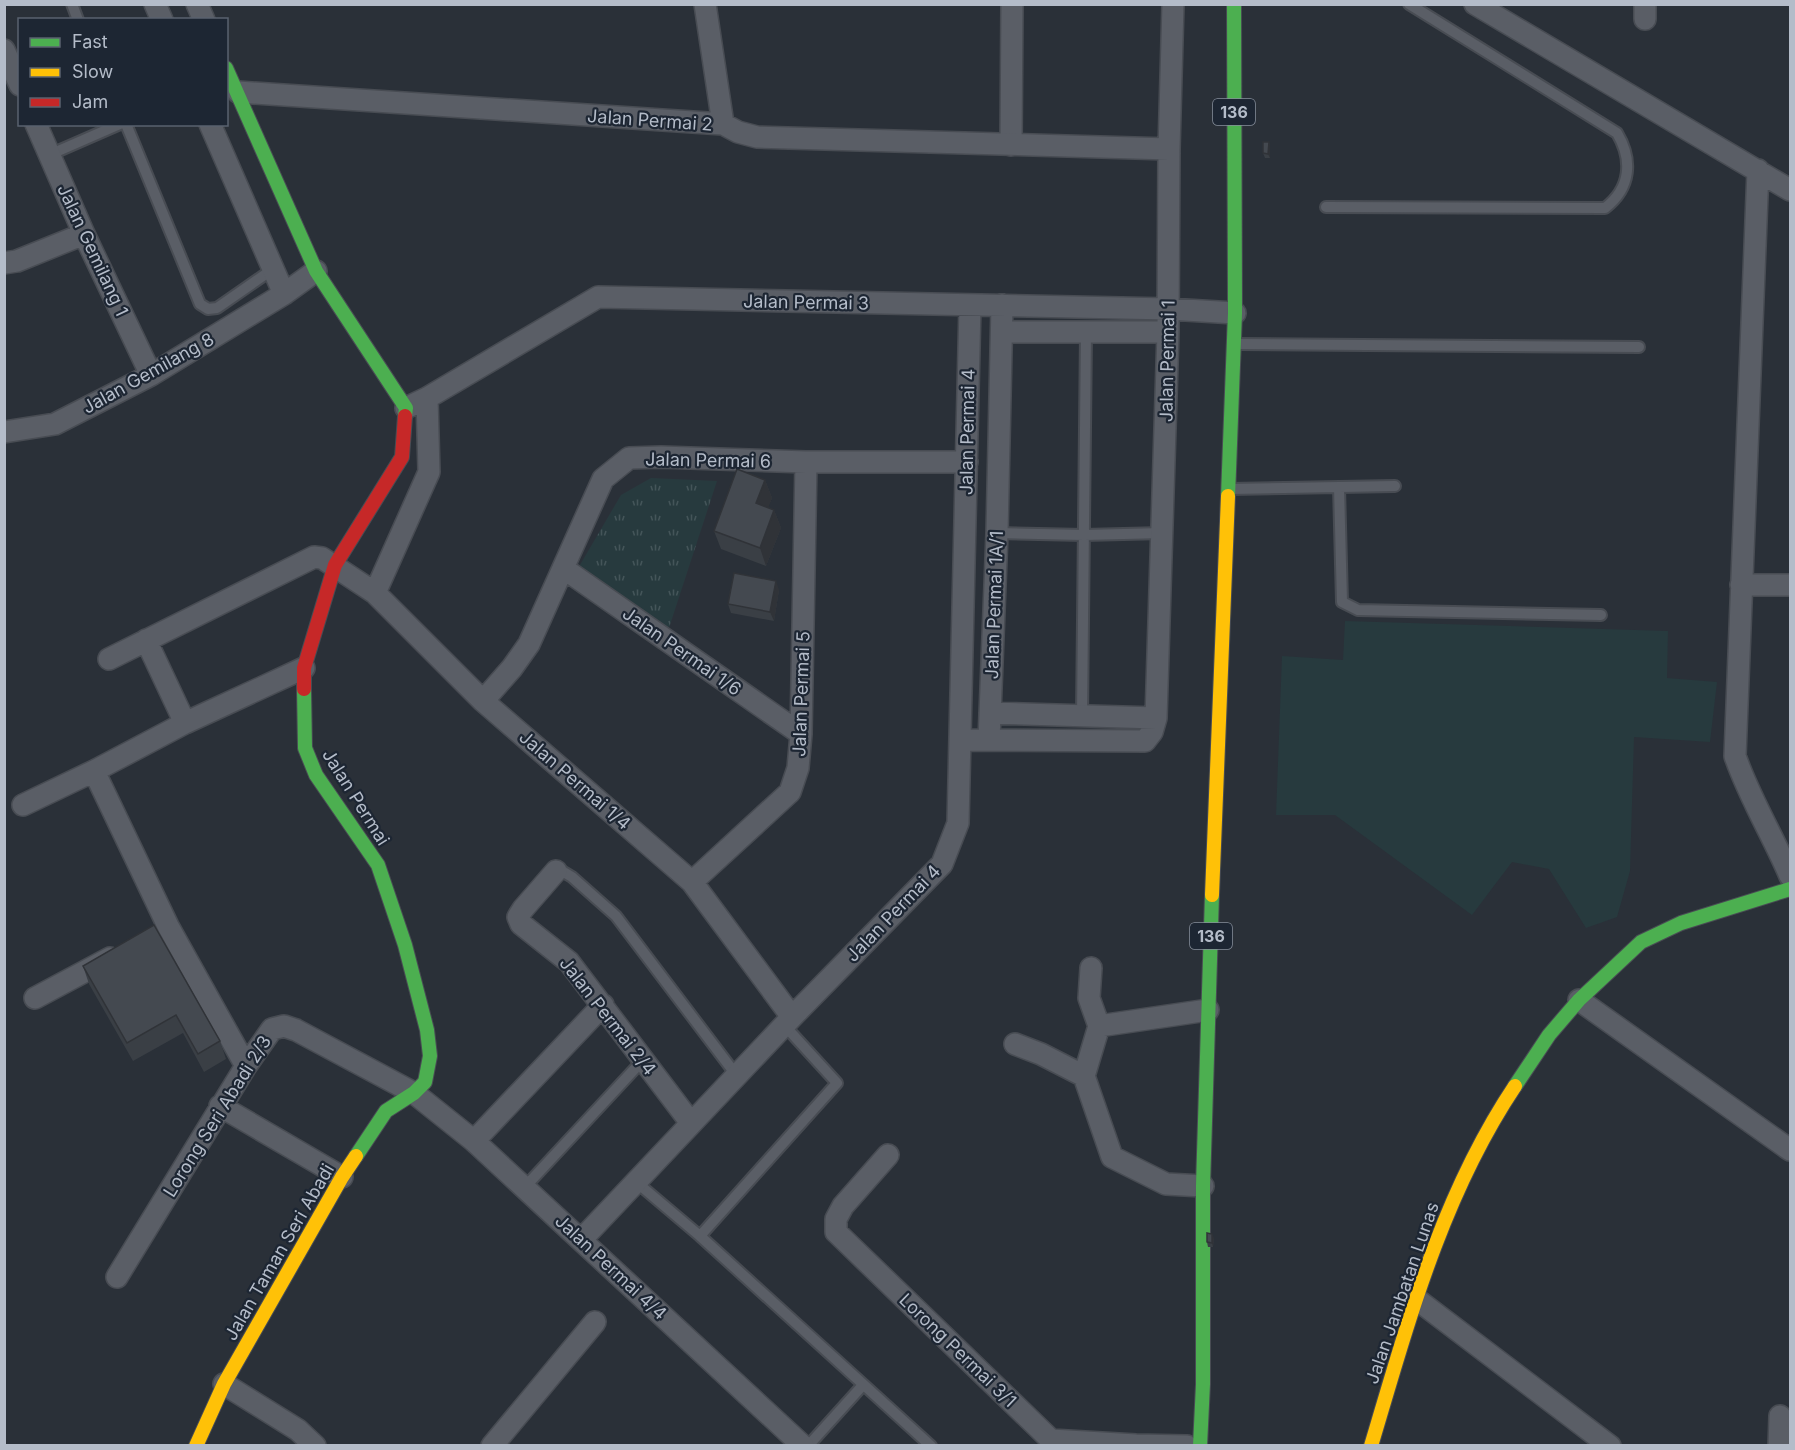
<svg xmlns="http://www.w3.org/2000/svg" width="1795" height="1450" font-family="Inter,sans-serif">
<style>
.park{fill:url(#park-tufts)}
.pitch{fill:#273a3e}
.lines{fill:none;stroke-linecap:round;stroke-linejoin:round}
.lane-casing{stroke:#484c53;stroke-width:14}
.street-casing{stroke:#484c53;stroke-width:24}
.fast-casing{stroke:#484c53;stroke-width:16}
.slow-casing{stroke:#484c53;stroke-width:16}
.jam-casing{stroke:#484c53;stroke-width:16}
.lane{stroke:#5a5e66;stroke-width:10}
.street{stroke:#5a5e66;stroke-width:21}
.fast{stroke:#4caf50;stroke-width:14}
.slow{stroke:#ffc107;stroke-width:14}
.jam{stroke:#c62828;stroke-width:14}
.wall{fill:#3a3f45}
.shaded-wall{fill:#303338}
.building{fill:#444950;stroke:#303338;stroke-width:1.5}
.labels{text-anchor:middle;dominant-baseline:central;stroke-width:4.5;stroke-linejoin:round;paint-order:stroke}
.shield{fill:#1d2633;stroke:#878f9c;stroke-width:1.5}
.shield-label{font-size:16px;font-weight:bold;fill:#b4bcc9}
.street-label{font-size:18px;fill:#b4bcc9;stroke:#1d2633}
</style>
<defs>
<pattern id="park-tufts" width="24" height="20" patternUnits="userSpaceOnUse" patternTransform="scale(1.5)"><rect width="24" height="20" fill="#273a3e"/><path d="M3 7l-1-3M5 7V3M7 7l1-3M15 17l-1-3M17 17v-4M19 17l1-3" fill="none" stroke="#445559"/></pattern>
</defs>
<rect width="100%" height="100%" fill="#2a3038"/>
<!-- park -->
<path class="park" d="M 651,478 L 717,481 L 667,634 L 577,570 L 621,495 Z"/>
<!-- pitch -->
<path class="pitch" d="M 1345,621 L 1668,631 L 1667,678 L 1717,682 L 1710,742 L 1634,737 L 1630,871 L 1617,917 L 1586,928 L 1549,869 L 1512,862 L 1472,915 L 1335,815 L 1276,815 L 1282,656 L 1343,660 Z"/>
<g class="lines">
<!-- lane casing -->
<g class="lane-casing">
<path id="lane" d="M 72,4 L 78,20
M 126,124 L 200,304 L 208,309 L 217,308 L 273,269
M 49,155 L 120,124
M 1326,207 L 1605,208 C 1631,188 1633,160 1617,133 L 1409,4
M 1238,344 L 1639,347
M 1339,487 L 1342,602 L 1358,610 L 1601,615
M 1230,489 L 1395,486
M 997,533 L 1084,535 L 1163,533
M 1082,716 L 1086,332
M 556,871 L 562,871 L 572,877 L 616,916 L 737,1076
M 635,1181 L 700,1236 L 931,1446
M 524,1188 L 643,1060
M 700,1236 L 837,1083 L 785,1026
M 808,1446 L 863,1385"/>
</g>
<!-- street casing -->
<g class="street-casing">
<path id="street" d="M 155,4 L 162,20
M 197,4 L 204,20
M 705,4 L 723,124
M 1475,4 L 1790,190
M 1645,19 L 1645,4
M 4,50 L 20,85
M 238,92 L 723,124 L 738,132 L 757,137 L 1169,149
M 36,124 L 84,234 L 151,375
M 210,124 L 284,294
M 1011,145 L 1012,4
M 1758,170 L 1735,756 C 1749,797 1773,836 1790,876
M 4,263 L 17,261 L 84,234
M 1002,332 L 1168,332
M 406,408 L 427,398 L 598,297 L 1169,309 L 1235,313
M 4,432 L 55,424 L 151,375 L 284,294 L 316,271
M 563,568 L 801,734
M 1741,585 L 1790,585
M 375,593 L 429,472 L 427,398
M 146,640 L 185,723
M 109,659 L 314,557 L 322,558 L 375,593 L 483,701 L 692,882 L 792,1017
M 483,701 L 512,668 L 529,644 L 603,479 L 629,458 L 661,457 L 806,462 L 967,462
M 990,713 L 1156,718
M 960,740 L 1145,741 L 1152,732 L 1156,718 L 1168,332 L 1169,149 L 1173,4
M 989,740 L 997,533 L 1002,305
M 94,771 L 168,926 L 246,1066
M 23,805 L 94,771 L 185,723 L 304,668
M 556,871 L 523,909 L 518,917 L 521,924 L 569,962 L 691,1123
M 692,882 L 790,792 L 798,768 L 801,734 L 806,462
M 35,998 L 110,958
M 1579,1000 L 1790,1150
M 1099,1026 L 1208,1010
M 1015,1044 L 1041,1054 L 1084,1076 L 1112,1157 L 1166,1184 L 1203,1186
M 1084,1076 L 1099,1026 L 1089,998 L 1091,968
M 220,1106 L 342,1177
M 474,1141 L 603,1005
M 888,1155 L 843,1206 L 836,1219 L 836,1232 L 1051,1440 L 1136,1445 L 1187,1446
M 582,1239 L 792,1017 L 942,864 L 958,823 L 970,305
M 117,1277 L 246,1066 L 272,1029 L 284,1026 L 296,1030 L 414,1093 L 474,1141 L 803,1446
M 1415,1298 L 1610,1446
M 224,1384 L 298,1430 L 315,1446
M 492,1446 L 595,1322
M 1779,1446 L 1780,1416"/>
</g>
<!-- fast casing -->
<g class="fast-casing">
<path id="fast" d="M 226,68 L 316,271 L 406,408 L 405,416
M 1228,496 L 1235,313 L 1234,4
M 304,689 L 305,748 L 316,775 L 378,865 L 405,945 L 427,1030 L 430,1056 L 425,1082 L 414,1093 L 386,1111 L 356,1156
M 1515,1086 L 1549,1035 L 1579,1000 L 1641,942 L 1681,923 L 1790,889
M 1200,1446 L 1203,1384 L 1203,1186 L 1212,895"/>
</g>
<!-- slow casing -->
<g class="slow-casing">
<path id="slow" d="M 1212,895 L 1228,496
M 196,1446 L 224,1384 L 342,1177 L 356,1156
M 1371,1446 C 1408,1322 1442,1195 1515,1086"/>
</g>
<!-- jam casing -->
<g class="jam-casing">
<path id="jam" d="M 304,689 L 304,668 L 335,565 L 402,457 L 405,416"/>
</g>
<!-- lane -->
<use href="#lane" class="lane"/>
<!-- street -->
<use href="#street" class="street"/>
<!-- fast -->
<use href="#fast" class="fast"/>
<!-- slow -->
<use href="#slow" class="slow"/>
<!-- jam -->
<use href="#jam" class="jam"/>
</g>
<!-- wall -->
<path class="wall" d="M 1269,142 L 1270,146 L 1270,158 L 1265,158 L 1263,153 Z
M 765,480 L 772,498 L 768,507 L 774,510 L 781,528 L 766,566 L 721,549 L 714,531 Z
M 779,590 L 774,621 L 731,613 L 728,604 Z
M 154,925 L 220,1041 L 226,1059 L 204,1072 L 183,1033 L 133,1061 L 89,984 L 83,966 Z
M 1214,1238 L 1213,1247 L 1208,1247 L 1207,1242 Z"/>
<!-- shaded-wall -->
<path class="shaded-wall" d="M 1269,142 L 1270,146 L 1270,158 L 1268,154 Z
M 765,480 L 772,498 L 763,521 L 756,503 Z
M 774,510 L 781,528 L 766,566 L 760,548 Z
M 776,581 L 779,590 L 774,621 L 770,612 Z
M 1212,1234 L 1214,1238 L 1213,1247 L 1212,1243 Z"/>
<!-- building -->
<path class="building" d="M 1263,142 L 1269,142 L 1268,154 L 1263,153 Z
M 737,469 L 765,480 L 756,503 L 774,510 L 760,548 L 714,531 Z
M 734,573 L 776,581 L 770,612 L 728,604 Z
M 154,925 L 220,1041 L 198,1054 L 176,1015 L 127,1043 L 83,966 Z
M 1207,1233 L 1212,1234 L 1212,1243 L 1207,1242 Z"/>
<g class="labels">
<!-- shield labels -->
<g class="shield">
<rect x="1213" y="99" width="42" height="26" rx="4.5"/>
<rect x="1190" y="923" width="42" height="26" rx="4.5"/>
</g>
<g class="shield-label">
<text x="1234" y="112">136</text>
<text x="1211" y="936">136</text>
</g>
<!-- street labels -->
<g class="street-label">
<text transform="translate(650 120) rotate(4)">Jalan Permai 2</text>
<text transform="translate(93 250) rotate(65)">Jalan Gemilang 1</text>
<text transform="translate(806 302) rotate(1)">Jalan Permai 3</text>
<text transform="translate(1167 361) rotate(-89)">Jalan Permai 1</text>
<text transform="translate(148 373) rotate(-29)">Jalan Gemilang 8</text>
<text transform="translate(967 432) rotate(-89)">Jalan Permai 4</text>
<text transform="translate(708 460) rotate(1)">Jalan Permai 6</text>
<text transform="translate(994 605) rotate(-88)">Jalan Permai 1A/1</text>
<text transform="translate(682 651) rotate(35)">Jalan Permai 1/6</text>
<text transform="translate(801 694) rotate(-88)">Jalan Permai 5</text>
<text transform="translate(575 780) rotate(41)">Jalan Permai 1/4</text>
<text transform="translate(356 797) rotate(58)">Jalan Permai</text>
<text transform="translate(893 913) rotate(-46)">Jalan Permai 4</text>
<text transform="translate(608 1016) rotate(52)">Jalan Permai 2/4</text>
<text transform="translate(217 1116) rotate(-58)">Lorong Seri Abadi 2/3</text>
<text transform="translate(279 1252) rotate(-60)">Jalan Taman Seri Abadi</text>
<text transform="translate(611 1267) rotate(43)">Jalan Permai 4/4</text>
<text transform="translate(1402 1293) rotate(-71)">Jalan Jambatan Lunas</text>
<text transform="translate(958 1350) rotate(44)">Lorong Permai 3/1</text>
</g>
</g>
<!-- border -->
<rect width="1795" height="1450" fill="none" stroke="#b4bcc9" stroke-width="12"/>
<!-- legend -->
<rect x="18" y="18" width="210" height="108" fill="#1d2633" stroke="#59626f" stroke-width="1.5"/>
<rect x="30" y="38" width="30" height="9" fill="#4caf50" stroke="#59626f" stroke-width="1.5"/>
<text x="72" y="48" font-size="18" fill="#b4bcc9">Fast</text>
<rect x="30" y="68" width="30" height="9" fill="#ffc107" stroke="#59626f" stroke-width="1.5"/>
<text x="72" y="78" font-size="18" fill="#b4bcc9">Slow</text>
<rect x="30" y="98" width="30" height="9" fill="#c62828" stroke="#59626f" stroke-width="1.5"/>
<text x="72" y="108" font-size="18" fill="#b4bcc9">Jam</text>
</svg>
